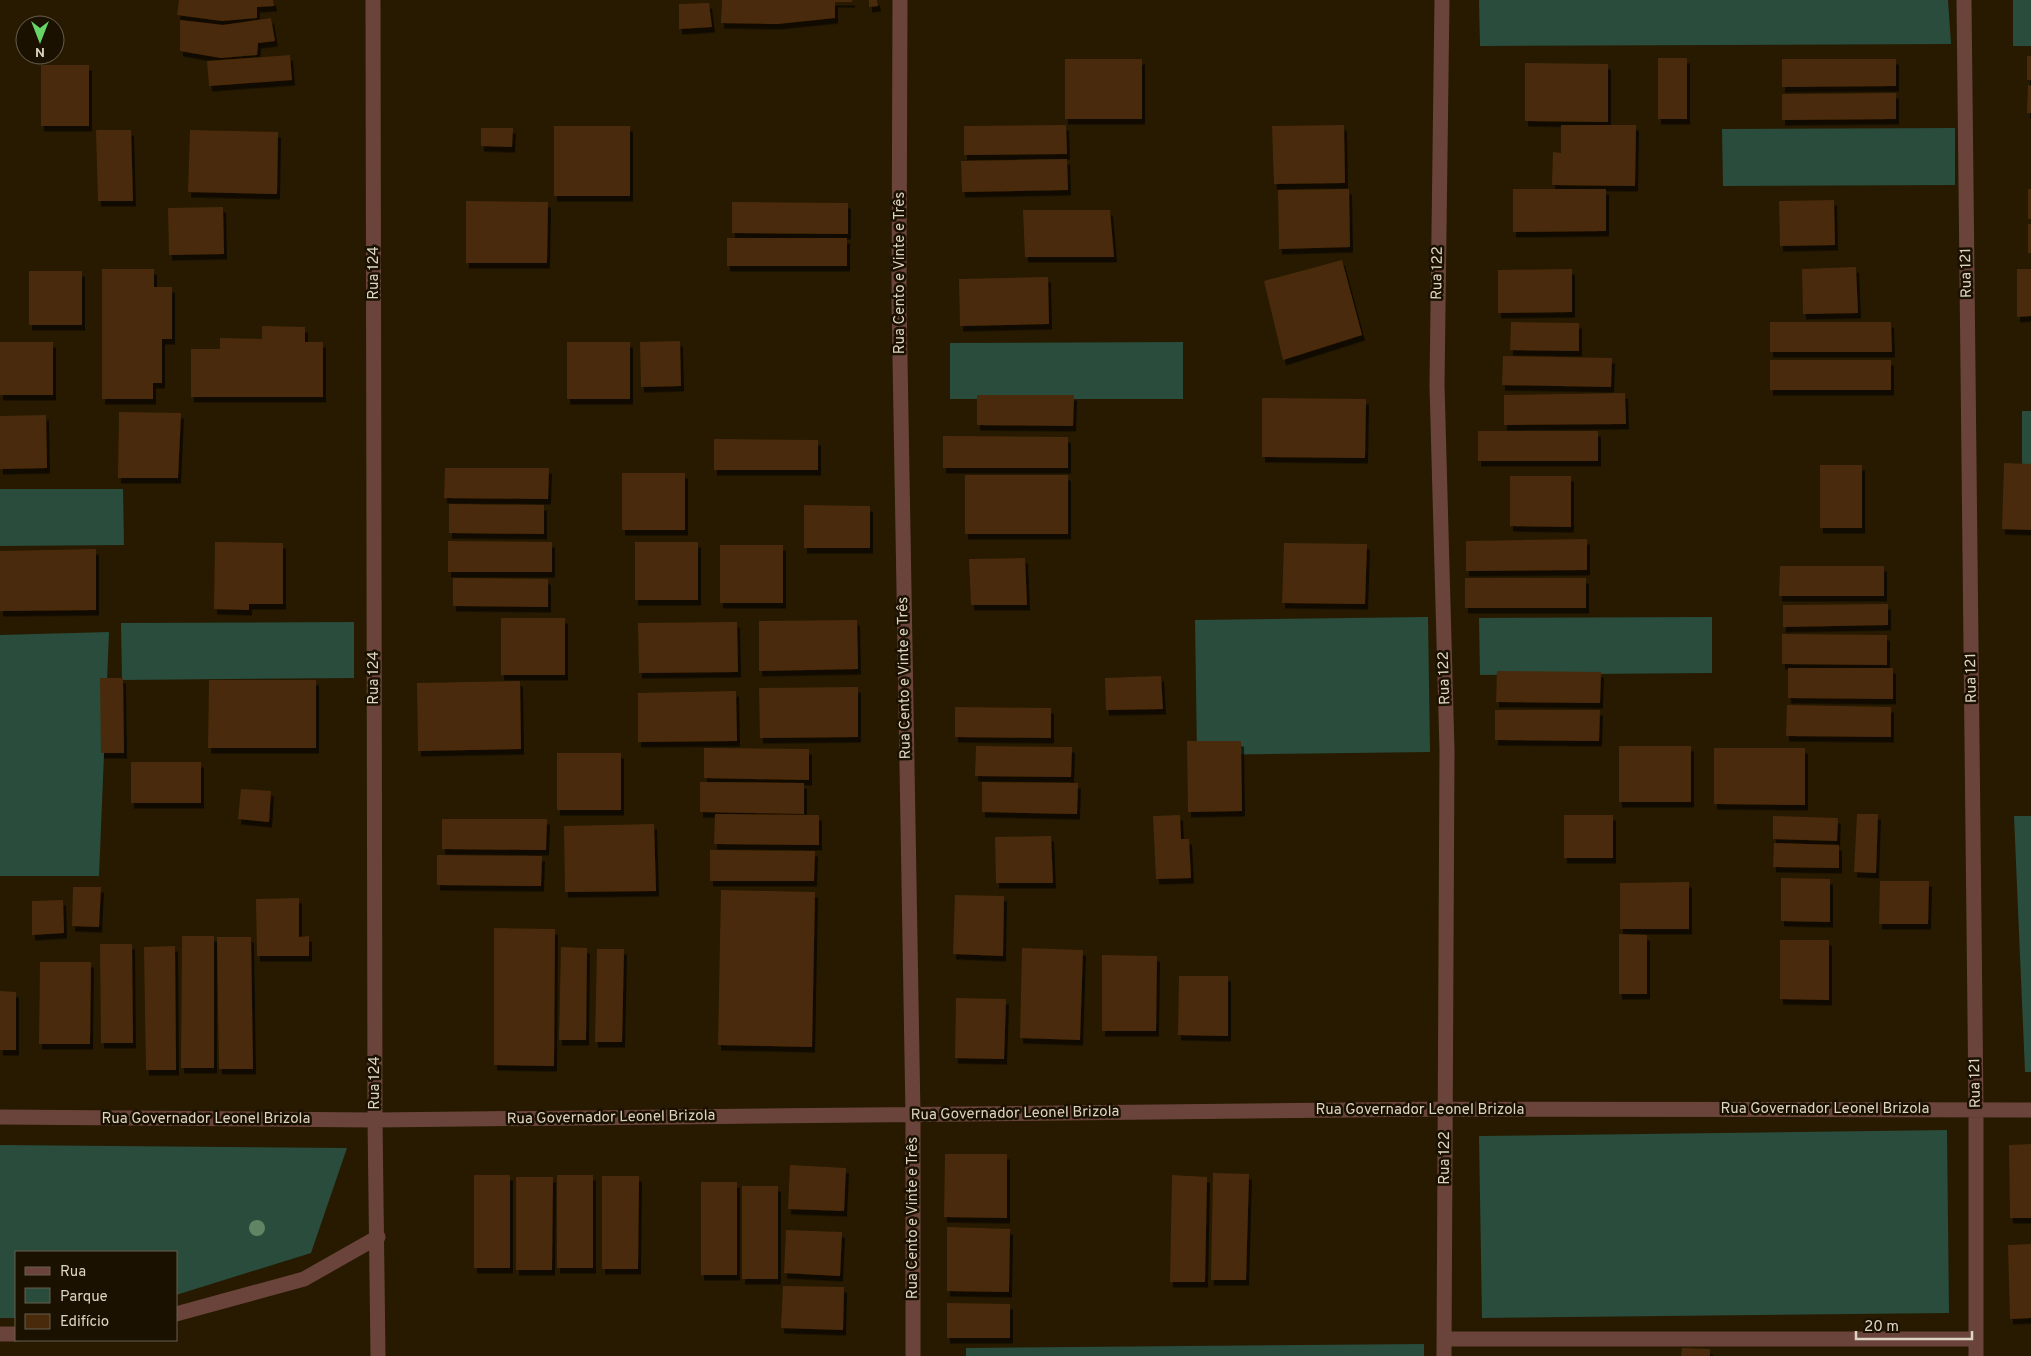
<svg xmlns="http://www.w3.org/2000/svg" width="2031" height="1356" font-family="Overpass,sans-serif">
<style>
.green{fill:#294c3c}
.building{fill:#492a0a;filter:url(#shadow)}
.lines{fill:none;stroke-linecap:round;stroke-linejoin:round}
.minor{stroke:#6a443a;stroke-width:15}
.tree{fill:#608464}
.labels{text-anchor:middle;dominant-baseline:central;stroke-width:5;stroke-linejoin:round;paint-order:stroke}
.street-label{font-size:15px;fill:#ddd4c4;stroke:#1b1100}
</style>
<defs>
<filter id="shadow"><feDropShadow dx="3" dy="5.5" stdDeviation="0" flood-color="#0009"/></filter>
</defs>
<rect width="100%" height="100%" fill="#271a00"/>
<!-- green -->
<path class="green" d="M 1479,0 L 1948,0 L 1951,44 L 1480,46 Z
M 2013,0 L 2031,0 L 2031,46 L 2013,46 Z
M 1955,128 L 1955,185 L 1723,186 L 1722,129 Z
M 1183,342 L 1183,399 L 950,399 L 950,343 Z
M 2022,411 L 2031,411 L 2031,468 L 2022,468 Z
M 0,489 L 123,489 L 124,545 L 0,546 Z
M 1428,617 L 1430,752 L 1197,755 L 1195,620 Z
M 1712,617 L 1712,673 L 1480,675 L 1479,618 Z
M 354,622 L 354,678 L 122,680 L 121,623 Z
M 109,632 L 99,876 L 0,876 L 0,635 Z
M 2014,816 L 2031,816 L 2031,1072 L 2025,1072 Z
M 1947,1130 L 1949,1313 L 1482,1318 L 1479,1136 Z
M 0,1145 L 347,1148 L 311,1253 L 176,1295 L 176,1252 L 16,1252 L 16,1318 L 0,1318 Z
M 1424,1344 L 1424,1356 L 966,1356 L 966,1348 Z"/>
<!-- building -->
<path class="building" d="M 179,0 L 273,0 L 274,6 L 257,7 L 257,18 L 222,21 L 177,15 Z
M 722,0 L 852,0 L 852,2 L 835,2 L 835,18 L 777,24 L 721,23 Z
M 869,0 L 877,0 L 878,6 L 869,7 Z
M 709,3 L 712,27 L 679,29 L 679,4 Z
M 271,18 L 275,41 L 258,43 L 257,55 L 221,58 L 180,51 L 180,20 L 223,25 Z
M 290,55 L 292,80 L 209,86 L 207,61 Z
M 2027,56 L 2031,56 L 2031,80 L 2027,80 Z
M 1658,58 L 1687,58 L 1687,119 L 1658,119 Z
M 1065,59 L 1142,59 L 1142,119 L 1065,119 Z
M 1782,59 L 1896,59 L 1896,86 L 1782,87 Z
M 1525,63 L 1608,64 L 1608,122 L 1525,121 Z
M 41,65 L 89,65 L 89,126 L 41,126 Z
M 2028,85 L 2031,86 L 2031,113 L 2027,113 Z
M 1896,93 L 1896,119 L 1782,120 L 1782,94 Z
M 1066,125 L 1067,154 L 964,155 L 964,126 Z
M 1344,125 L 1345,183 L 1274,184 L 1272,126 Z
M 1561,125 L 1636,125 L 1635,186 L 1552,185 L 1553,152 L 1561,153 Z
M 554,126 L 630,126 L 630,196 L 554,196 Z
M 481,128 L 513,128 L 512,147 L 481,146 Z
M 96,130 L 131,130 L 133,201 L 98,201 Z
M 190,130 L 278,132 L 277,194 L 188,192 Z
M 1067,159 L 1068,190 L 962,192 L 961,161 Z
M 1349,189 L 1350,247 L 1279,249 L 1278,190 Z
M 1513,189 L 1606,189 L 1606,231 L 1513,232 Z
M 2028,189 L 2031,189 L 2031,219 L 2028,219 Z
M 1834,200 L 1835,245 L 1780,246 L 1779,201 Z
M 466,201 L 548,202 L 547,263 L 466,263 Z
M 732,202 L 848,203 L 848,234 L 732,233 Z
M 223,207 L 224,254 L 169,255 L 168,208 Z
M 1023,210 L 1110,210 L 1114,257 L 1025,257 Z
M 2028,224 L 2031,224 L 2031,253 L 2028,253 Z
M 727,238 L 847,238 L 847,266 L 727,266 Z
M 1342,260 L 1362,335 L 1283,360 L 1264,281 Z
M 1856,267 L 1858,313 L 1803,314 L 1802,269 Z
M 102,269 L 154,269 L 154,287 L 172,287 L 172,339 L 162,339 L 162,383 L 153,383 L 153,399 L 102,399 Z
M 1572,269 L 1572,312 L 1498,313 L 1498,270 Z
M 2017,269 L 2031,269 L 2031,316 L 2017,317 Z
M 29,271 L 82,271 L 82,325 L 29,325 Z
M 1048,277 L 1049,324 L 960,326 L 959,279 Z
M 1511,322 L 1579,323 L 1579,351 L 1510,350 Z
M 1770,322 L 1891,322 L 1892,352 L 1770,352 Z
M 262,326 L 305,327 L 305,342 L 323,342 L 323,397 L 191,397 L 191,349 L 220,349 L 220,338 L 262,339 Z
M 680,341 L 681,386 L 641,387 L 640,342 Z
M 0,342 L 53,342 L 53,395 L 0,395 Z
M 567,342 L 630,342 L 630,399 L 567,399 Z
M 1503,356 L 1612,358 L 1611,387 L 1502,385 Z
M 1770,360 L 1891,360 L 1891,390 L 1770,390 Z
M 1625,393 L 1626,424 L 1504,425 L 1504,395 Z
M 977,395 L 1074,395 L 1073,426 L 977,425 Z
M 1262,398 L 1366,399 L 1365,458 L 1262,457 Z
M 119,412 L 181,413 L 178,478 L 118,478 Z
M 46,415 L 47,468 L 0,469 L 0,416 Z
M 1478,431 L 1598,431 L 1598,461 L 1478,461 Z
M 943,436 L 1068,437 L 1068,468 L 943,468 Z
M 714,439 L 818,440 L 818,470 L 714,470 Z
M 2004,463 L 2031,464 L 2031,530 L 2002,529 Z
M 1820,465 L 1862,465 L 1862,528 L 1820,528 Z
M 445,468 L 549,468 L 548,499 L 444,498 Z
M 622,473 L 685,473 L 685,530 L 622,530 Z
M 965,475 L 1068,475 L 1068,534 L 965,534 Z
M 1510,476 L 1571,476 L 1571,527 L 1510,526 Z
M 449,504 L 544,505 L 544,534 L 449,533 Z
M 804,505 L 870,506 L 870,548 L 804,548 Z
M 1587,539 L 1587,570 L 1466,571 L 1466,541 Z
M 448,541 L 552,542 L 552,572 L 448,572 Z
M 215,542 L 283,543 L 283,604 L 249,604 L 249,610 L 214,609 Z
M 635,542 L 698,542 L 698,600 L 635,600 Z
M 1284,543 L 1367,544 L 1365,604 L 1282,603 Z
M 720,545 L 783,545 L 783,603 L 720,603 Z
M 96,549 L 96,610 L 0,611 L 0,551 Z
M 1025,558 L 1027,605 L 971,605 L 969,559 Z
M 1780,566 L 1884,566 L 1884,596 L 1779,596 Z
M 453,578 L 548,579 L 548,607 L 453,606 Z
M 1465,578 L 1586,578 L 1586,608 L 1465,608 Z
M 1888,604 L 1888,625 L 1783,627 L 1783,605 Z
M 501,618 L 565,618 L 565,675 L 501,675 Z
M 857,620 L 858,669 L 759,671 L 759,621 Z
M 737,622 L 738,672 L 639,673 L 638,623 Z
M 1782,634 L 1887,635 L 1887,665 L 1782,664 Z
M 1788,668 L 1893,668 L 1893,699 L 1788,698 Z
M 1497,671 L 1601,672 L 1600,703 L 1496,702 Z
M 1161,676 L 1163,709 L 1106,710 L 1105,678 Z
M 100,678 L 123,678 L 124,753 L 101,753 Z
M 209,680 L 316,680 L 316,748 L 208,748 Z
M 520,681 L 521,749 L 418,751 L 417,683 Z
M 858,687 L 858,737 L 760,738 L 759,688 Z
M 736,691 L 737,741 L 638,742 L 638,693 Z
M 1787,705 L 1891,707 L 1891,737 L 1786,736 Z
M 955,707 L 1051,708 L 1051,738 L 955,737 Z
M 1495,710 L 1600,710 L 1599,741 L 1495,740 Z
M 1187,741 L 1241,741 L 1242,811 L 1188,812 Z
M 976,746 L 1072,747 L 1071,777 L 975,776 Z
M 1619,746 L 1691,746 L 1691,802 L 1619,802 Z
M 704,748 L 809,749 L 809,780 L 704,778 Z
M 1714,748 L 1805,748 L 1805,805 L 1714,804 Z
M 557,753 L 621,753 L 621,810 L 557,810 Z
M 131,762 L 201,762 L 201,803 L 131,803 Z
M 700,782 L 804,783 L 804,814 L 700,812 Z
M 982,782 L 1078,783 L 1077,814 L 982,812 Z
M 241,789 L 271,791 L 269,822 L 238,819 Z
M 715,814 L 819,815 L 819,845 L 714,844 Z
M 1857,814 L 1878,814 L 1876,873 L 1854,872 Z
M 1180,815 L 1181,839 L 1189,839 L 1191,878 L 1156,879 L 1153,816 Z
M 1564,815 L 1613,815 L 1613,858 L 1564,858 Z
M 1773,816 L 1838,818 L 1837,841 L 1773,839 Z
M 442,819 L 547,819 L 546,850 L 442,849 Z
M 654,824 L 656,891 L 565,892 L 564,826 Z
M 1051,836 L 1053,883 L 996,883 L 995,837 Z
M 1774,843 L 1839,845 L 1839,868 L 1773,867 Z
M 710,850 L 815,851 L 814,881 L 710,881 Z
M 437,855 L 542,856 L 541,886 L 437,885 Z
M 1781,878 L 1830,879 L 1830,922 L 1781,921 Z
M 1880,881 L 1929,881 L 1928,924 L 1879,924 Z
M 1689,882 L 1689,929 L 1620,929 L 1620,883 Z
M 73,887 L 101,887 L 99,927 L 72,926 Z
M 721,890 L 815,892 L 812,1047 L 718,1045 Z
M 955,895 L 1004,896 L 1003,956 L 953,954 Z
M 299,898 L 299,937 L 309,936 L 309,956 L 257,956 L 256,899 Z
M 63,900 L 64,933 L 32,935 L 32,901 Z
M 494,928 L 555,929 L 554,1066 L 494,1065 Z
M 1619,934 L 1647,935 L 1647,994 L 1619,994 Z
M 182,936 L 214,936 L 214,1068 L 181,1068 Z
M 217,937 L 251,937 L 253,1069 L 219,1069 Z
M 1780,940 L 1829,940 L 1829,1000 L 1780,999 Z
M 100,944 L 132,944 L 133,1043 L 101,1043 Z
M 175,946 L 176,1070 L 146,1070 L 144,947 Z
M 561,947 L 587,948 L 586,1040 L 559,1040 Z
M 1022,948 L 1083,950 L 1080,1040 L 1020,1038 Z
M 597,949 L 624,949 L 622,1042 L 595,1042 Z
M 1102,955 L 1157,956 L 1156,1031 L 1102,1031 Z
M 40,962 L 91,962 L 90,1044 L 39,1044 Z
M 1179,976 L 1228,976 L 1228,1036 L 1178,1035 Z
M 0,991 L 16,992 L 16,1050 L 0,1050 Z
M 956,998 L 1006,999 L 1004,1059 L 955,1058 Z
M 2031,1144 L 2031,1218 L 2010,1218 L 2009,1145 Z
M 945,1154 L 1007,1154 L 1007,1218 L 944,1217 Z
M 790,1165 L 846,1168 L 844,1211 L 788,1209 Z
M 1213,1173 L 1249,1174 L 1246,1280 L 1211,1280 Z
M 474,1175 L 510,1175 L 510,1268 L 474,1268 Z
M 557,1175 L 593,1175 L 593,1268 L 557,1268 Z
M 1172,1175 L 1207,1177 L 1205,1282 L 1170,1282 Z
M 602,1176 L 639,1176 L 638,1269 L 602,1269 Z
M 516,1177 L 553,1177 L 552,1270 L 516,1270 Z
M 701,1182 L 737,1182 L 737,1275 L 701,1275 Z
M 742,1186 L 778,1186 L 778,1279 L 742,1279 Z
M 947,1227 L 1010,1229 L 1009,1292 L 947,1291 Z
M 786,1230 L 842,1232 L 840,1276 L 784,1273 Z
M 2031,1244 L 2031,1318 L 2010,1319 L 2008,1245 Z
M 783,1286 L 844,1287 L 843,1330 L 781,1328 Z
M 947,1303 L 1010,1304 L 1010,1338 L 947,1338 Z
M 1682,1348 L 1710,1349 L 1710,1356 L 1681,1356 Z"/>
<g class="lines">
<!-- minor -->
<path class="minor" d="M 373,0 L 375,1120 L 378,1356
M 900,0 L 899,299 L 913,1115 L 913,1356
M 1442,0 L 1437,385 L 1447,750 L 1444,1356
M 1964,0 L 1976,1109 L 1976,1356
M 0,1117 L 375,1120 L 1445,1109 L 2031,1110
M 176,1314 L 304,1279 L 378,1237
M 0,1334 L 16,1334
M 1444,1339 L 1976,1339"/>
</g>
<!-- trees -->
<circle class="tree" cx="257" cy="1228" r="8"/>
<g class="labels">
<!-- street labels -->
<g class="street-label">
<text transform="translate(374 273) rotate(-90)">Rua 124</text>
<text transform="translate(900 273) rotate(-90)">Rua Cento e Vinte e Três</text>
<text transform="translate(1438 273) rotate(-89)">Rua 122</text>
<text transform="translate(1967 273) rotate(-91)">Rua 121</text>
<text transform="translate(374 678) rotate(-90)">Rua 124</text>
<text transform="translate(905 678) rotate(-91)">Rua Cento e Vinte e Três</text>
<text transform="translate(1445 678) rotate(-92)">Rua 122</text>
<text transform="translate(1972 678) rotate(-91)">Rua 121</text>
<text transform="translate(375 1083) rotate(-90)">Rua 124</text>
<text transform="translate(1976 1083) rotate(-91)">Rua 121</text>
<text x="1825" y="1109">Rua Governador Leonel Brizola</text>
<text x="1420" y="1110">Rua Governador Leonel Brizola</text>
<text transform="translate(1015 1114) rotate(-1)">Rua Governador Leonel Brizola</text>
<text transform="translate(611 1118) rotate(-1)">Rua Governador Leonel Brizola</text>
<text x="206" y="1119">Rua Governador Leonel Brizola</text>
<text transform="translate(1445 1158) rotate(-90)">Rua 122</text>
<text transform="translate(913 1218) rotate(-90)">Rua Cento e Vinte e Três</text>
</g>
</g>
<!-- legend -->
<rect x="15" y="1251" width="162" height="90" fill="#1b1100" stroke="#695f4e"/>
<rect x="25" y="1267" width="25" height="8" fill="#6a443a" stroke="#695f4e"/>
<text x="60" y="1276" font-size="15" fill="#ddd4c4">Rua</text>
<rect x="25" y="1288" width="25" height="15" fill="#294c3c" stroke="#695f4e"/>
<text x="60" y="1301" font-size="15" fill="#ddd4c4">Parque</text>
<rect x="25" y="1314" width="25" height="15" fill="#492a0a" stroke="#695f4e"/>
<text x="60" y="1326" font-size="15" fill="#ddd4c4">Edifício</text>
<!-- north arrow -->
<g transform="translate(40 40) rotate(180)"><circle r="24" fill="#1b1100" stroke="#695f4e"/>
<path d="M0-4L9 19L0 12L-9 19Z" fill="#66d467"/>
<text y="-8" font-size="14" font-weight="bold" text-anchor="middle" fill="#ddd4c4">N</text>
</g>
<!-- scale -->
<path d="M1856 1331v8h116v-8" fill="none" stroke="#ddd4c4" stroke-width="2.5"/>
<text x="1864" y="1331" font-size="15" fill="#ddd4c4" stroke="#1b1100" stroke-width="4" paint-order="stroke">20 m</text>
</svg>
